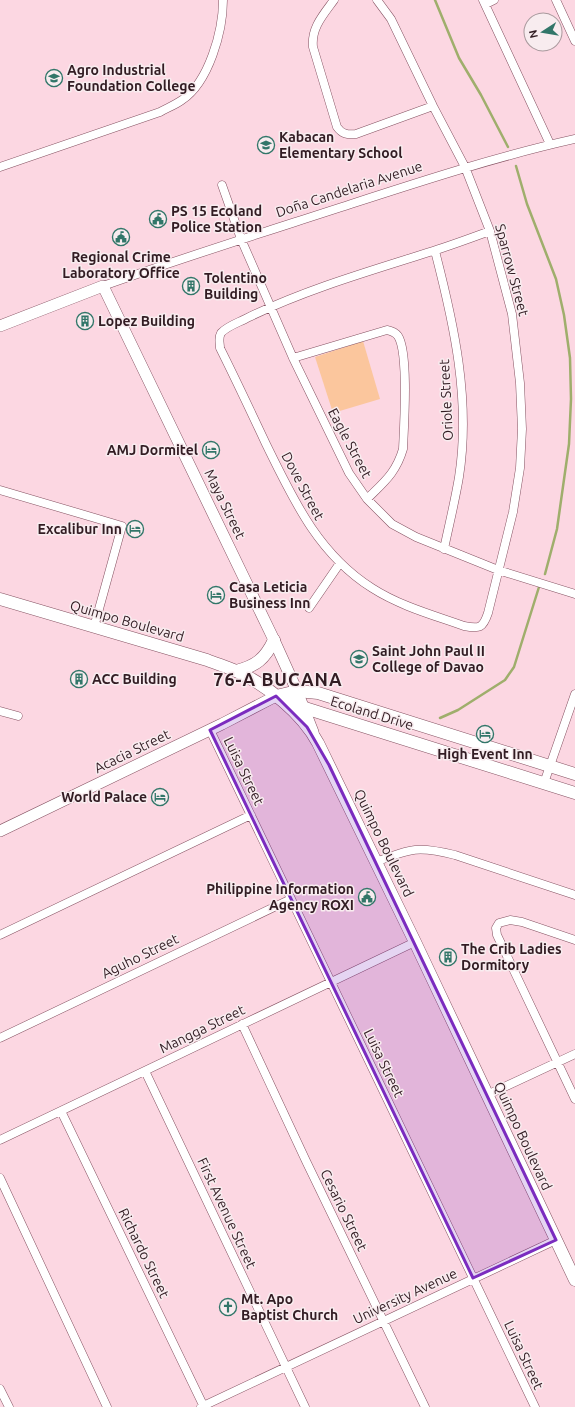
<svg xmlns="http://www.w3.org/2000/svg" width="575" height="1407" font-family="Ubuntu,sans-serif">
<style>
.green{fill:#fbc69d}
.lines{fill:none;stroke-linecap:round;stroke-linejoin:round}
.stream{stroke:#9fae6c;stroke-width:2.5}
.street-casing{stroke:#855262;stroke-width:9}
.secondary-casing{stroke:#855262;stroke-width:12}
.primary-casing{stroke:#855262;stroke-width:13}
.street{stroke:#fff;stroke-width:8}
.secondary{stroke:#fff;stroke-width:11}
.primary{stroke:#fff;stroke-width:12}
.marked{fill:#7b2cbf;fill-opacity:0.2;stroke:#7b2cbf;stroke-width:3;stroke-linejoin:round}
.labels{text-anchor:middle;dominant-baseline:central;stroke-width:3;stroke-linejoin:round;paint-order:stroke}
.poi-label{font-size:14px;font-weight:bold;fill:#321c23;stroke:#f8ecef;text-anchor:start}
.street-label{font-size:14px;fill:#321c23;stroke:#f8ecef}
.district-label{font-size:18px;font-weight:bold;letter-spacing:1px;fill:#321c23;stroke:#f8ecef}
</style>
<rect width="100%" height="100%" fill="#fcd7e2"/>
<!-- green -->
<path class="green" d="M 363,341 L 380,399 L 333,413 L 315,357 Z"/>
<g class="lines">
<!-- stream -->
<path class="stream" d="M 435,0 L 459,58 L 481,95 L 508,147
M 516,166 L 527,204 L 556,279 L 564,315 L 570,358 L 571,399 L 569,444 L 557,529 L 545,574
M 440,718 L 458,710 L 505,680 L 514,667 L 539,587"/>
<!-- street casing -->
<g class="street-casing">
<path id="street" d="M 334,0 C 323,15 311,28 313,47 L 337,127 C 342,134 347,135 356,134 L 433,106
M 377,0 L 391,19 L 433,106 L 465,167 L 490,231 L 512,314 L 520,383 L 522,429 L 520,468 L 513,512 L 488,613 C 483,628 480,629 464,626 C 433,615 400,606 372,588 C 318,554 293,499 266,444 C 251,412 236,380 220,348 C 220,343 218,338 221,333 C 227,326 240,322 247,318 C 307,289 370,271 433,251 C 452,245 471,238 490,231
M 483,0 L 550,144
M 556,0 L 575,41
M 486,4 L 494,0
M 0,167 L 160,112 C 167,108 175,105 182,100 C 209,82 223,31 223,0
M 222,185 L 241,239 L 293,358 L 349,473 L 367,499 L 392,524 L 416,537 L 498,570 L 575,594
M 435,251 C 454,324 471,401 459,477 C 455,501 449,525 444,549
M 103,286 C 185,257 268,231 351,204 C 425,180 499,156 575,139
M 293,358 L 387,330 C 392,331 395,332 398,336 C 409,353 404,426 403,449 C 396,473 384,482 367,499
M 0,490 L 122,526 L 94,627
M 309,608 L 340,563
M 0,711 L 18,716
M 210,730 L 535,1407
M 544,783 L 575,694
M 376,862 C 411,848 419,846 455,855 L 575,895
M 0,935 L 251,815
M 575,940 L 522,922 L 510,920 L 499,923 L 496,928 L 497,935 L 575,1099
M 242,1024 L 306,1161 L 425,1407
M 0,1038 L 291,899
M 145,1071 L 305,1407
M 487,1095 L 575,1054
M 61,1111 L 204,1407
M 0,1140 L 415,942
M 0,1178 L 107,1407
M 0,1389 L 9,1407
M 201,1407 L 556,1240"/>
</g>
<!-- secondary casing -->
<g class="secondary-casing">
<path id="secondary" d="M 0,326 L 103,286 L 274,640 L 297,691 L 313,732
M 0,831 L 222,724 L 276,696"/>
</g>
<!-- primary casing -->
<g class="primary-casing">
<path id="primary" d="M 0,599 L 207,660 C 217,664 227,667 236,671 C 267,685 302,713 318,743 L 415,942 L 575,1280
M 236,671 C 256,666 265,659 274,640
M 276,696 L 297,691 L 318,693 L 575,774
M 285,700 L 305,708 L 575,793"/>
</g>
<!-- street -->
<use href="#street" class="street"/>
<!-- secondary -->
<use href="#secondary" class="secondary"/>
<!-- primary -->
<use href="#primary" class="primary"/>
</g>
<!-- marked area -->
<path class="marked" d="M 276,696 L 307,727 L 329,765 L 556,1240 L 473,1278 L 210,730 Z"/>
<!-- icons -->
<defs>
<g id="university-ring" transform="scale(0.9)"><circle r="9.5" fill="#f8ecef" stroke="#327669" stroke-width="1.5"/><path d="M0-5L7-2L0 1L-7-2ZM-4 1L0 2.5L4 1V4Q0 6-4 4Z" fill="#327669"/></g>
<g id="school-ring" transform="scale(0.9)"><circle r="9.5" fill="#f8ecef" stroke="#327669" stroke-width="1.5"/><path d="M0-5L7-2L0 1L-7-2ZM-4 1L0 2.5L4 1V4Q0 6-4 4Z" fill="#327669"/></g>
<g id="civic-ring" transform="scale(0.9)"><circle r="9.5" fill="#f8ecef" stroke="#327669" stroke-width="1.5"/><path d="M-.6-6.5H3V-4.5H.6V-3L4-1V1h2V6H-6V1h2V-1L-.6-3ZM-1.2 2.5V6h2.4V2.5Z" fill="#327669"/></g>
<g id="building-ring" transform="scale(0.9)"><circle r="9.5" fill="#f8ecef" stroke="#327669" stroke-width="1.5"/><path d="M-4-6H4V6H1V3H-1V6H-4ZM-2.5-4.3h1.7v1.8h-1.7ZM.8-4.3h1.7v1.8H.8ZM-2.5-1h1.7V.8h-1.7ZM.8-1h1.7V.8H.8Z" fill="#327669"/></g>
<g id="hotel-ring" transform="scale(0.9)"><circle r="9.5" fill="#f8ecef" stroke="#327669" stroke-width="1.5"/><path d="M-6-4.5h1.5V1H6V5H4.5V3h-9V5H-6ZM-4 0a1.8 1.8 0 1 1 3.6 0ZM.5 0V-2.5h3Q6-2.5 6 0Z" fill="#327669"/></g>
<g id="church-ring" transform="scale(0.9)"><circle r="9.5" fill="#f8ecef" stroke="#327669" stroke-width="1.5"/><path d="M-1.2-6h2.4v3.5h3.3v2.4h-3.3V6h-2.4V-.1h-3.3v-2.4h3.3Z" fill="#327669"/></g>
</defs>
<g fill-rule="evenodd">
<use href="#university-ring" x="54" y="78"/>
<use href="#school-ring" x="266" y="145"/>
<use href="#civic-ring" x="158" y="219"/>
<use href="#civic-ring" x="121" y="237"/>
<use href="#building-ring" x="191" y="286"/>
<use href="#building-ring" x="85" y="321"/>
<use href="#hotel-ring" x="211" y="450"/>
<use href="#hotel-ring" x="135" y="529"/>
<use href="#hotel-ring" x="216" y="595"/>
<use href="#university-ring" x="359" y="659"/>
<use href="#building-ring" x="79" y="679"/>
<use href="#hotel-ring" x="485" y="734"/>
<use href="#hotel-ring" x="160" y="797"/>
<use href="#civic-ring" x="367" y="897"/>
<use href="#building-ring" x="448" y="957"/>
<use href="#church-ring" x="228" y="1307"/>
</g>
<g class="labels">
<!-- poi labels -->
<g class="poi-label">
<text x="67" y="70">Agro Industrial<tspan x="67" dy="16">Foundation College</tspan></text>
<text x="279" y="137">Kabacan<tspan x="279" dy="16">Elementary School</tspan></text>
<text x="171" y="211">PS 15 Ecoland<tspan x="171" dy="16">Police Station</tspan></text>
<text x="121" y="257" text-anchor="middle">Regional Crime<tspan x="121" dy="16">Laboratory Office</tspan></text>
<text x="204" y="278">Tolentino<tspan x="204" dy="16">Building</tspan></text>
<text x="98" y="321">Lopez Building</text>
<text x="198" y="450" text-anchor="end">AMJ Dormitel</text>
<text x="122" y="529" text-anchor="end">Excalibur Inn</text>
<text x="229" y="587">Casa Leticia<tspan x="229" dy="16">Business Inn</tspan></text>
<text x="372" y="651">Saint John Paul II<tspan x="372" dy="16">College of Davao</tspan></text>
<text x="92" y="679">ACC Building</text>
<text x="485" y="754" text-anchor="middle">High Event Inn</text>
<text x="147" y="797" text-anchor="end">World Palace</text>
<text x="354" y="889" text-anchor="end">Philippine Information<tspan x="354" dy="16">Agency ROXI</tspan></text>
<text x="461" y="949">The Crib Ladies<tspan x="461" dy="16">Dormitory</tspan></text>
<text x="241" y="1299">Mt. Apo<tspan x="241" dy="16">Baptist Church</tspan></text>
</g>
<!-- street labels -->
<g class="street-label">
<text transform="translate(349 189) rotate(-18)">Doña Candelaria Avenue</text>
<text transform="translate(512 270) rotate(75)">Sparrow Street</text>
<text transform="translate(446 400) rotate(-93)">Oriole Street</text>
<text transform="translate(350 443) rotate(62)">Eagle Street</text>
<text transform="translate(303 486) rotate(62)">Dove Street</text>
<text transform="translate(225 504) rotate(64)">Maya Street</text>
<text transform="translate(127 621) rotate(16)">Quimpo Boulevard</text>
<text transform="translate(372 713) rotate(17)">Ecoland Drive</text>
<text transform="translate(132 751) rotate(-26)">Acacia Street</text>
<text transform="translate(244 771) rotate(64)">Luisa Street</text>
<text transform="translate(384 843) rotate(64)">Quimpo Boulevard</text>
<text transform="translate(140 956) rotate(-26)">Aguho Street</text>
<text transform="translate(202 1029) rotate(-26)">Mangga Street</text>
<text transform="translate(384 1063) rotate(64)">Luisa Street</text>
<text transform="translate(523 1136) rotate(65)">Quimpo Boulevard</text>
<text transform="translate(344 1210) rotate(64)">Cesario Street</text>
<text transform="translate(227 1213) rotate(65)">First Avenue Street</text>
<text transform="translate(144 1253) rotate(64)">Richardo Street</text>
<text transform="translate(405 1296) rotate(-25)">University Avenue</text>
<text transform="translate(524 1355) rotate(65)">Luisa Street</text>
</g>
<!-- district labels -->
<g class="district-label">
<text x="278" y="679">76-A BUCANA</text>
</g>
</g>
<!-- north arrow -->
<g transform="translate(543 32) rotate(258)"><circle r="19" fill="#f8ecef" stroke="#a9999d"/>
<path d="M0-3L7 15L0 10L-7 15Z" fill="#327669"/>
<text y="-6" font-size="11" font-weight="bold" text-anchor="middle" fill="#321c23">N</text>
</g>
</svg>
